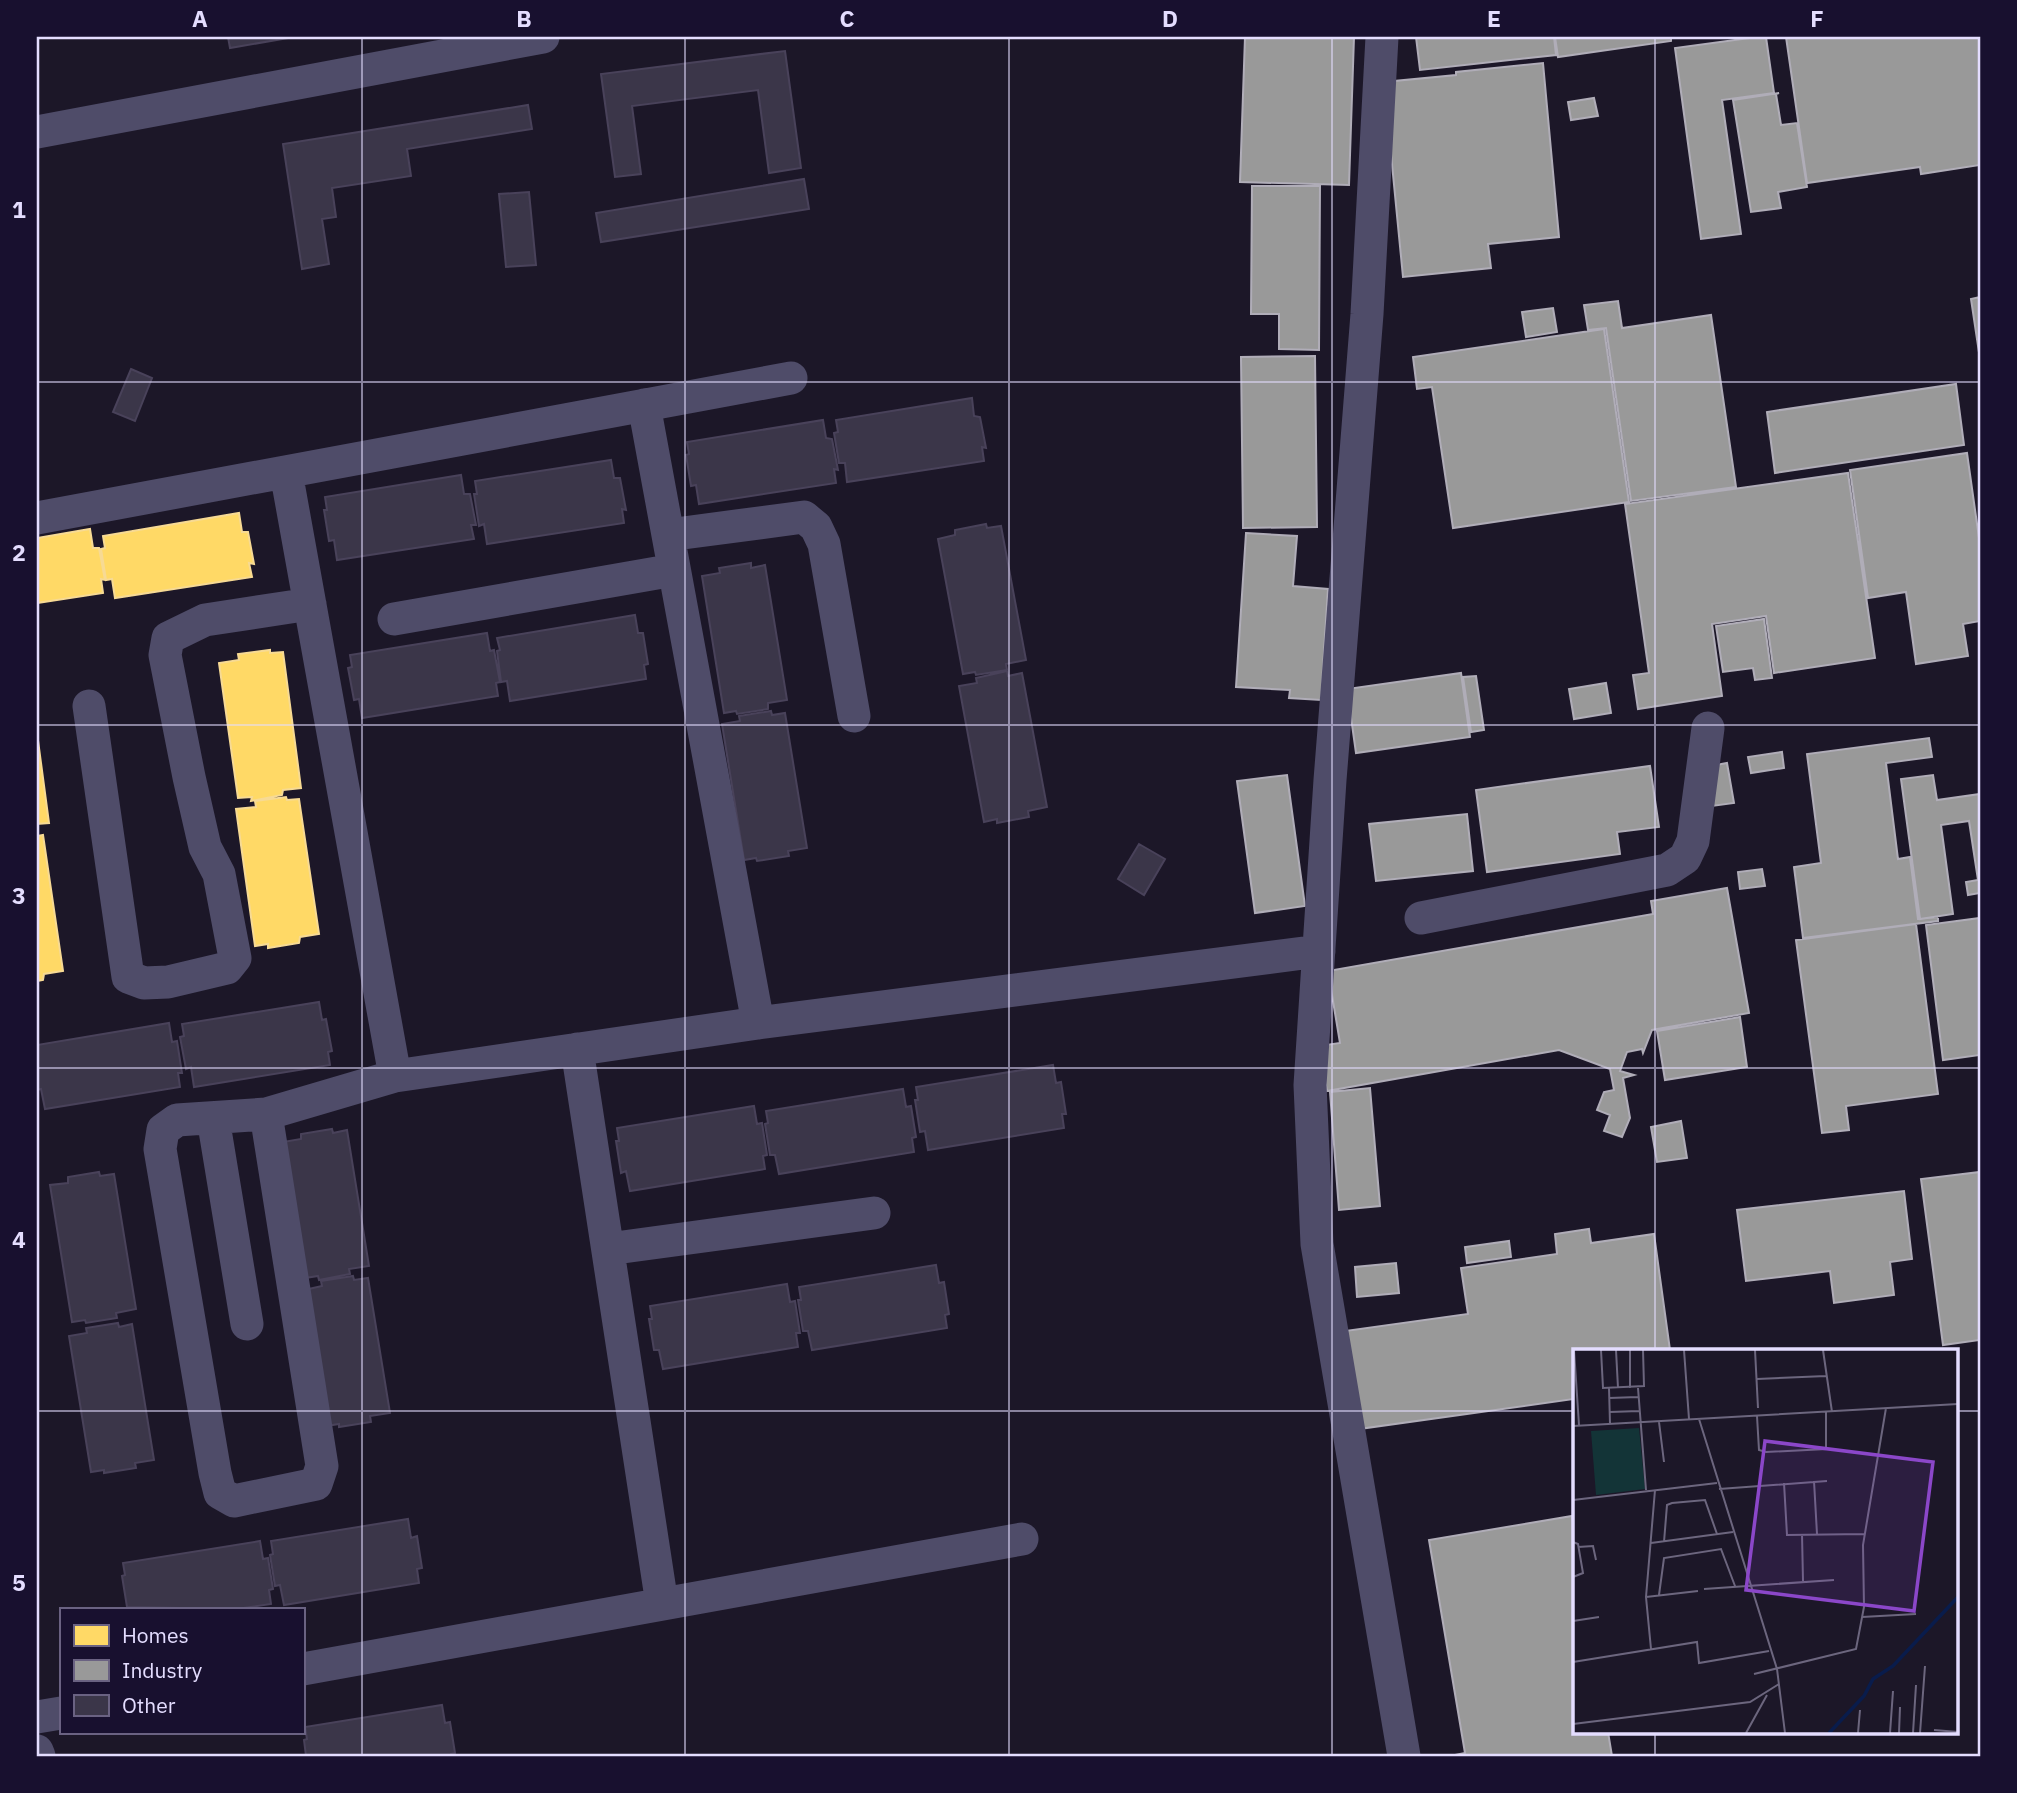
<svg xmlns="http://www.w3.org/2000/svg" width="2017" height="1793" font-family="'IBM Plex Sans',sans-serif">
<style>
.homes{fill:#ffd966;stroke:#f7da94;stroke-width:2}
.industry{fill:#999;stroke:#b0adb8;stroke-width:2}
.building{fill:#3b3649;stroke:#49425a;stroke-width:2}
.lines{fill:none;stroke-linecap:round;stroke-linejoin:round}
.minor{stroke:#4f4c69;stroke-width:33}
.grid{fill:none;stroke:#e4ddff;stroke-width:2;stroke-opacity:0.55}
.inset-river{fill:none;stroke:#091c4c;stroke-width:3.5}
.inset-road{fill:none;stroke:#6c667e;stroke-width:2}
.view{fill:#8b47c9;fill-opacity:0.15;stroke:#8b47c9;stroke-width:3.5}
.inset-edge{fill:none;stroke:#e4ddff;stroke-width:3.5}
.neatline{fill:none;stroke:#e4ddff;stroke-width:2.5}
.grid-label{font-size:23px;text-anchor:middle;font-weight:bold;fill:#e4ddff}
</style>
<rect width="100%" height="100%" fill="#1c1728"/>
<!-- homes -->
<path class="homes" d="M 239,513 L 242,532 L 248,532 L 254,564 L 249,563 L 252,577 L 115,598 L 112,579 L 106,580 L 101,549 L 105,548 L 103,536 Z
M 90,529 L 93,548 L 99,548 L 105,580 L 101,579 L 103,593 L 37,603 L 37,538 Z
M 270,650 L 270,653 L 283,652 L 301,788 L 283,790 L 282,795 L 251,801 L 252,797 L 238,798 L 219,663 L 239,660 L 238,654 Z
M 37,733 L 49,823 L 37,824 Z
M 286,797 L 287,800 L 299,799 L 319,934 L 300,937 L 299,943 L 268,948 L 268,944 L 255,946 L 236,809 L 256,807 L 255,801 Z
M 43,835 L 63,971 L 44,974 L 43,980 L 37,981 L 37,836 Z"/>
<!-- industry -->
<path class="industry" d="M 1245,37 L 1354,37 L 1349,185 L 1240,182 Z
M 1416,37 L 1554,37 L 1556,55 L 1420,70 Z
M 1555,37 L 1671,37 L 1671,41 L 1558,57 Z
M 1757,37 L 1766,37 L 1774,93 L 1722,100 L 1741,234 L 1701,239 L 1675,48 Z
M 1786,37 L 1980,37 L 1980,165 L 1921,174 L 1920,167 L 1807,183 Z
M 1543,63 L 1559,237 L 1488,244 L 1491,268 L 1403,277 L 1384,82 L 1456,75 L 1456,72 Z
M 1779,93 L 1776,94 L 1781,125 L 1797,123 L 1807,187 L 1778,192 L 1781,208 L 1751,212 L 1733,100 Z
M 1594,98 L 1598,116 L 1571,120 L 1568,102 Z
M 1252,186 L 1320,186 L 1319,350 L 1279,349 L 1279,314 L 1251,314 Z
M 1980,297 L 1980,359 L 1971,299 Z
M 1618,301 L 1622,328 L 1711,315 L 1736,487 L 1631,501 L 1606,328 L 1588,330 L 1584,305 Z
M 1553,308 L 1557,332 L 1526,337 L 1522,312 Z
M 1604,329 L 1629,502 L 1453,528 L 1432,387 L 1417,389 L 1413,357 Z
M 1315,356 L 1317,527 L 1243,528 L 1241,357 Z
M 1956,384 L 1964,445 L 1775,473 L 1767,412 Z
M 1967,453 L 1980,545 L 1980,621 L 1963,624 L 1968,656 L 1916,664 L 1906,592 L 1868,598 L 1850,470 Z
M 1848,473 L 1875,658 L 1774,673 L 1766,616 L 1712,624 L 1722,696 L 1638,709 L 1633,675 L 1649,673 L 1625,504 Z
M 1246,533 L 1297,536 L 1293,586 L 1328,589 L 1321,700 L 1289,698 L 1290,690 L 1236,687 Z
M 1764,619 L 1772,678 L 1755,680 L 1753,668 L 1723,672 L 1716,626 Z
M 1461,673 L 1470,737 L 1356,753 L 1347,689 Z
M 1476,676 L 1484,730 L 1471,732 L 1463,677 Z
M 1606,683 L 1611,713 L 1574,719 L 1569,689 Z
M 1929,738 L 1932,757 L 1886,763 L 1898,859 L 1910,857 L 1918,919 L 1938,917 L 1938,921 L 1803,938 L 1794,867 L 1821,863 L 1807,754 Z
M 1782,752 L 1784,768 L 1751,773 L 1748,757 Z
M 1727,763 L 1734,803 L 1712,806 L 1705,767 Z
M 1650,766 L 1659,827 L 1617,832 L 1620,854 L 1487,872 L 1476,790 Z
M 1287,775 L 1305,906 L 1255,913 L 1237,781 Z
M 1933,775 L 1937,800 L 1980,794 L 1980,893 L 1968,895 L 1966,882 L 1978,880 L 1969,821 L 1941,825 L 1953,914 L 1920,919 L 1901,779 Z
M 1467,814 L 1473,871 L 1376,881 L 1369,824 Z
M 1762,869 L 1765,886 L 1740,889 L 1738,872 Z
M 1727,888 L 1749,1013 L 1652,1030 L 1643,1053 L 1642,1049 L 1627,1052 L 1620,1071 L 1634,1075 L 1623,1078 L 1630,1118 L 1622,1137 L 1604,1131 L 1610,1115 L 1597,1110 L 1604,1092 L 1614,1090 L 1610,1069 L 1559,1050 L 1327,1091 L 1319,1046 L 1340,1043 L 1328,971 L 1653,914 L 1651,901 Z
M 1980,918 L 1980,1055 L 1943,1060 L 1926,925 Z
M 1916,924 L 1938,1094 L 1846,1106 L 1849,1130 L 1822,1133 L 1796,940 Z
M 1740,1017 L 1747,1067 L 1665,1080 L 1657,1031 Z
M 1370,1088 L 1380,1206 L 1339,1210 L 1330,1092 Z
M 1681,1121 L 1687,1158 L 1657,1162 L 1651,1127 Z
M 1980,1172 L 1980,1340 L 1943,1345 L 1921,1179 Z
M 1904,1191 L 1912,1259 L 1890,1262 L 1894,1295 L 1834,1303 L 1830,1271 L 1746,1281 L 1737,1210 Z
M 1589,1229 L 1591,1243 L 1654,1234 L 1670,1350 L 1574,1350 L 1574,1399 L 1359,1429 L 1345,1331 L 1468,1314 L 1461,1268 L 1557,1254 L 1555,1234 Z
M 1509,1241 L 1511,1257 L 1467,1263 L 1465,1247 Z
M 1396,1263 L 1399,1293 L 1357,1297 L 1355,1267 Z
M 1572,1516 L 1574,1530 L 1574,1732 L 1608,1732 L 1612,1756 L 1450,1756 L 1465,1753 L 1429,1540 Z"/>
<!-- building -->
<path class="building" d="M 228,37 L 294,37 L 230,48 Z
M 785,51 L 801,168 L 769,173 L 758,90 L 632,106 L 641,174 L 615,177 L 601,74 Z
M 528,105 L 532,129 L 407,149 L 411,176 L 332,188 L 336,217 L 322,219 L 329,264 L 302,269 L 283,144 Z
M 804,179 L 809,209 L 601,242 L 596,213 Z
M 529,192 L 536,265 L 506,267 L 499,194 Z
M 131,369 L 152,378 L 135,421 L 113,412 Z
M 972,398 L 974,416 L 980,417 L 986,448 L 982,447 L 984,461 L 847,482 L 845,463 L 839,463 L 834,433 L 838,432 L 836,420 Z
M 823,420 L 826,438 L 832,439 L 838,470 L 834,469 L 836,483 L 699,504 L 696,485 L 691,486 L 686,455 L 689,454 L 687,442 Z
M 611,460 L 614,478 L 620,478 L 626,510 L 622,509 L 624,523 L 487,544 L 484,524 L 479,526 L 474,494 L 477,494 L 475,481 Z
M 461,475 L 464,494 L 470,494 L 476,525 L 471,525 L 474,539 L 337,560 L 334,540 L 329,541 L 324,510 L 327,510 L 325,497 Z
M 986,524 L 987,528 L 1001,526 L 1026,660 L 1006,664 L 1007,670 L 976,675 L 975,672 L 963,674 L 938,539 L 955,535 L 955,530 Z
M 751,563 L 751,568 L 765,565 L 787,700 L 768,703 L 768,709 L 737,714 L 736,711 L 724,713 L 702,576 L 720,573 L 719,568 Z
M 635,615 L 638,633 L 643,633 L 648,664 L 644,665 L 646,679 L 510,701 L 507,681 L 501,682 L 497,651 L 500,650 L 497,638 Z
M 487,633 L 490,651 L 494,650 L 500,682 L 496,683 L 498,696 L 362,718 L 359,699 L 354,700 L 348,668 L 352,667 L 350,655 Z
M 1007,671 L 1008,676 L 1022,673 L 1047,807 L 1028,811 L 1029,817 L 997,823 L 997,819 L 984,822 L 959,686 L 977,683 L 976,678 Z
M 771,711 L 772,715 L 785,713 L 807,848 L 788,851 L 789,856 L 757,861 L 756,858 L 744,860 L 722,724 L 740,721 L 739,716 Z
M 1139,844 L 1165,859 L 1144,895 L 1118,879 Z
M 319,1002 L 322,1020 L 326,1019 L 332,1051 L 328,1052 L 330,1065 L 194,1087 L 191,1067 L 186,1069 L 180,1037 L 184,1036 L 182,1024 Z
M 169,1023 L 172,1042 L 177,1041 L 182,1073 L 178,1073 L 180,1087 L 45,1109 L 41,1089 L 37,1090 L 37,1045 Z
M 1053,1065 L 1056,1083 L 1061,1082 L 1066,1114 L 1062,1114 L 1064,1128 L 928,1150 L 925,1131 L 920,1132 L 915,1100 L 918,1100 L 916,1087 Z
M 903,1089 L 906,1107 L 911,1106 L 916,1137 L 912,1138 L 914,1152 L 779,1174 L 775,1155 L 770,1155 L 765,1124 L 768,1123 L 766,1111 Z
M 754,1106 L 757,1124 L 762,1123 L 767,1155 L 763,1156 L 765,1169 L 630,1191 L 626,1171 L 621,1173 L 616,1141 L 619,1141 L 617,1128 Z
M 332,1129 L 333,1133 L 347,1130 L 369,1266 L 349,1269 L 350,1274 L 319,1280 L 318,1276 L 305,1278 L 283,1142 L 301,1139 L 301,1134 Z
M 99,1172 L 100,1176 L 114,1174 L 136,1309 L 116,1313 L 117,1318 L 86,1323 L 85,1320 L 72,1322 L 50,1185 L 68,1183 L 68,1177 Z
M 936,1265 L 939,1283 L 944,1282 L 949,1314 L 945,1315 L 947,1328 L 812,1350 L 808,1331 L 803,1331 L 798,1300 L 801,1300 L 799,1287 Z
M 353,1276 L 354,1280 L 368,1278 L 390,1413 L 370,1416 L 371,1422 L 339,1427 L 339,1424 L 326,1426 L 304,1290 L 322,1286 L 321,1281 Z
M 787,1284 L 790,1302 L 795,1301 L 800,1333 L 796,1333 L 798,1347 L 663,1369 L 659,1350 L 654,1350 L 649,1319 L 652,1319 L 650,1306 Z
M 118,1323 L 119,1327 L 132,1324 L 154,1460 L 135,1463 L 136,1468 L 104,1473 L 104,1470 L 91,1472 L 69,1336 L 87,1333 L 86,1328 Z
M 408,1519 L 411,1538 L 417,1536 L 422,1568 L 417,1569 L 419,1583 L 284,1605 L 280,1585 L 275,1586 L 270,1555 L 273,1554 L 271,1541 Z
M 260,1541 L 263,1559 L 268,1558 L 273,1589 L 269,1590 L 271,1604 L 236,1609 L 127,1607 L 122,1576 L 125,1575 L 123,1563 Z
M 442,1705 L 445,1723 L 450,1722 L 455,1753 L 451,1754 L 451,1756 L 306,1756 L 304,1740 L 307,1739 L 305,1727 Z"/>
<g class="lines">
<!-- minor -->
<path class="minor" d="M 1382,37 L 1367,314 L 1330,780 L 1310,1085 L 1317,1244 L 1404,1756
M 37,132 L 543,37
M 644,405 L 758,1023
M 286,472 L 395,1076 L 758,1023 L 1319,951
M 37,518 L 791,378
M 668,535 L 804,517 L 816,527 L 824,544 L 854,716
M 394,619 L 674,570
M 89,706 L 128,977 L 144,983 L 168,982 L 227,968 L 235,958 L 219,874 L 205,847 L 189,777 L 165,655 L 168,638 L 205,620 L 310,604
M 1421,918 L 1667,870 L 1685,858 L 1693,841 L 1708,728
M 577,1049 L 662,1604
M 266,1114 L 322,1466 L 316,1484 L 234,1501 L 220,1493 L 215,1473 L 160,1149 L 163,1130 L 177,1120 L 266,1114 L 395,1076
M 213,1118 L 247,1324
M 608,1249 L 874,1213
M 303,1669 L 1022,1539
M 37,1717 L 61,1713
M 37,1751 L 39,1756"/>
</g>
<!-- grid -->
<path class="grid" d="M 362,37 L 362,1756M 685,37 L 685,1756M 1009,37 L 1009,1756M 1332,37 L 1332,1756M 1655,37 L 1655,1350M 37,382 L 1980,382M 37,725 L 1980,725M 37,1068 L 1980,1068M 37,1411 L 1574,1411M 1956,1411 L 1980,1411M 1655,1732 L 1655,1756"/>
<!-- overview -->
<g transform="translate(1573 1349)">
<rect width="385" height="385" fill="#1c1728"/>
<path d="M 66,79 L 72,140 L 23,146 L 18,82 Z" fill="#133437"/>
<path class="inset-river" d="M 256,384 L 291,347 L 300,330 L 320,317 L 385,248"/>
<path class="inset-road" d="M 1,1 L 6,76M 28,1 L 30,39 L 71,37 L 70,1M 43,1 L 45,39M 111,1 L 116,70M 182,1 L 185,59M 250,1 L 259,63M 184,30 L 253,27M 36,39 L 37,75M 57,39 L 57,1M 65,39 L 73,141M 36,49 L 65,48M 37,63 L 66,62M 184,67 L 186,101 L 193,103 L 253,100 L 253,63M 126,70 L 204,320 L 212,384M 86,73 L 91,113M 0,77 L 385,55M 241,132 L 244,185M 211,134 L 214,186 L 292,185M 146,140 L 254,132M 0,151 L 144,134M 229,185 L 230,232M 0,193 L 5,195 L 10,224 L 0,228M 91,193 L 94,156 L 99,154 L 132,151 L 144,185M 78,194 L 160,183M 5,198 L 20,197 L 23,211M 131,240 L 261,231M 86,246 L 91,209 L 148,200 L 162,237M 73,248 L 125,242M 289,268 L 343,265M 0,272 L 26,268M 78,300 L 73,248 L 82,141M 0,313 L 124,293 L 126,314 L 196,302M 181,325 L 283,300 L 291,258 L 290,196 L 313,59M 0,375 L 177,353 L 206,335M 361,381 L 385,383M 173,384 L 194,346M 285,384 L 287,361M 317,384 L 320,342M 326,384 L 327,358M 340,384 L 343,336M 347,384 L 352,317"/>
<path class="view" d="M 192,92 L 360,113 L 341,262 L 173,241 Z"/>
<rect width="385" height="385" class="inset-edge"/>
</g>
<!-- border -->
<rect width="2017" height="1793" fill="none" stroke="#18102f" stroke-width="77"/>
<!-- legend -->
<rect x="60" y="1608" width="245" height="126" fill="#18102f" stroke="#6a6282" stroke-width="2"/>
<rect x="74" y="1625" width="35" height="21" fill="#ffd966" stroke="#6a6282" stroke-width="2"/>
<text x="122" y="1643" font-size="21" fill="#e4ddff">Homes</text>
<rect x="74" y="1660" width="35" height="21" fill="#999999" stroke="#6a6282" stroke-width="2"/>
<text x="122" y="1678" font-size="21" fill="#e4ddff">Industry</text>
<rect x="74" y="1695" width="35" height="21" fill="#3b3649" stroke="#6a6282" stroke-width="2"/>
<text x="122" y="1713" font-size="21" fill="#e4ddff">Other</text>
<rect x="38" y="38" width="1941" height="1717" class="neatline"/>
<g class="grid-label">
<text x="200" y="27">A</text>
<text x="524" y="27">B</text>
<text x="847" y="27">C</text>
<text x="1170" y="27">D</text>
<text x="1494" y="27">E</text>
<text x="1817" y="27">F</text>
<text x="19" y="218">1</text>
<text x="19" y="561">2</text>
<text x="19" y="904">3</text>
<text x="19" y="1248">4</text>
<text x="19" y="1591">5</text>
</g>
</svg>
